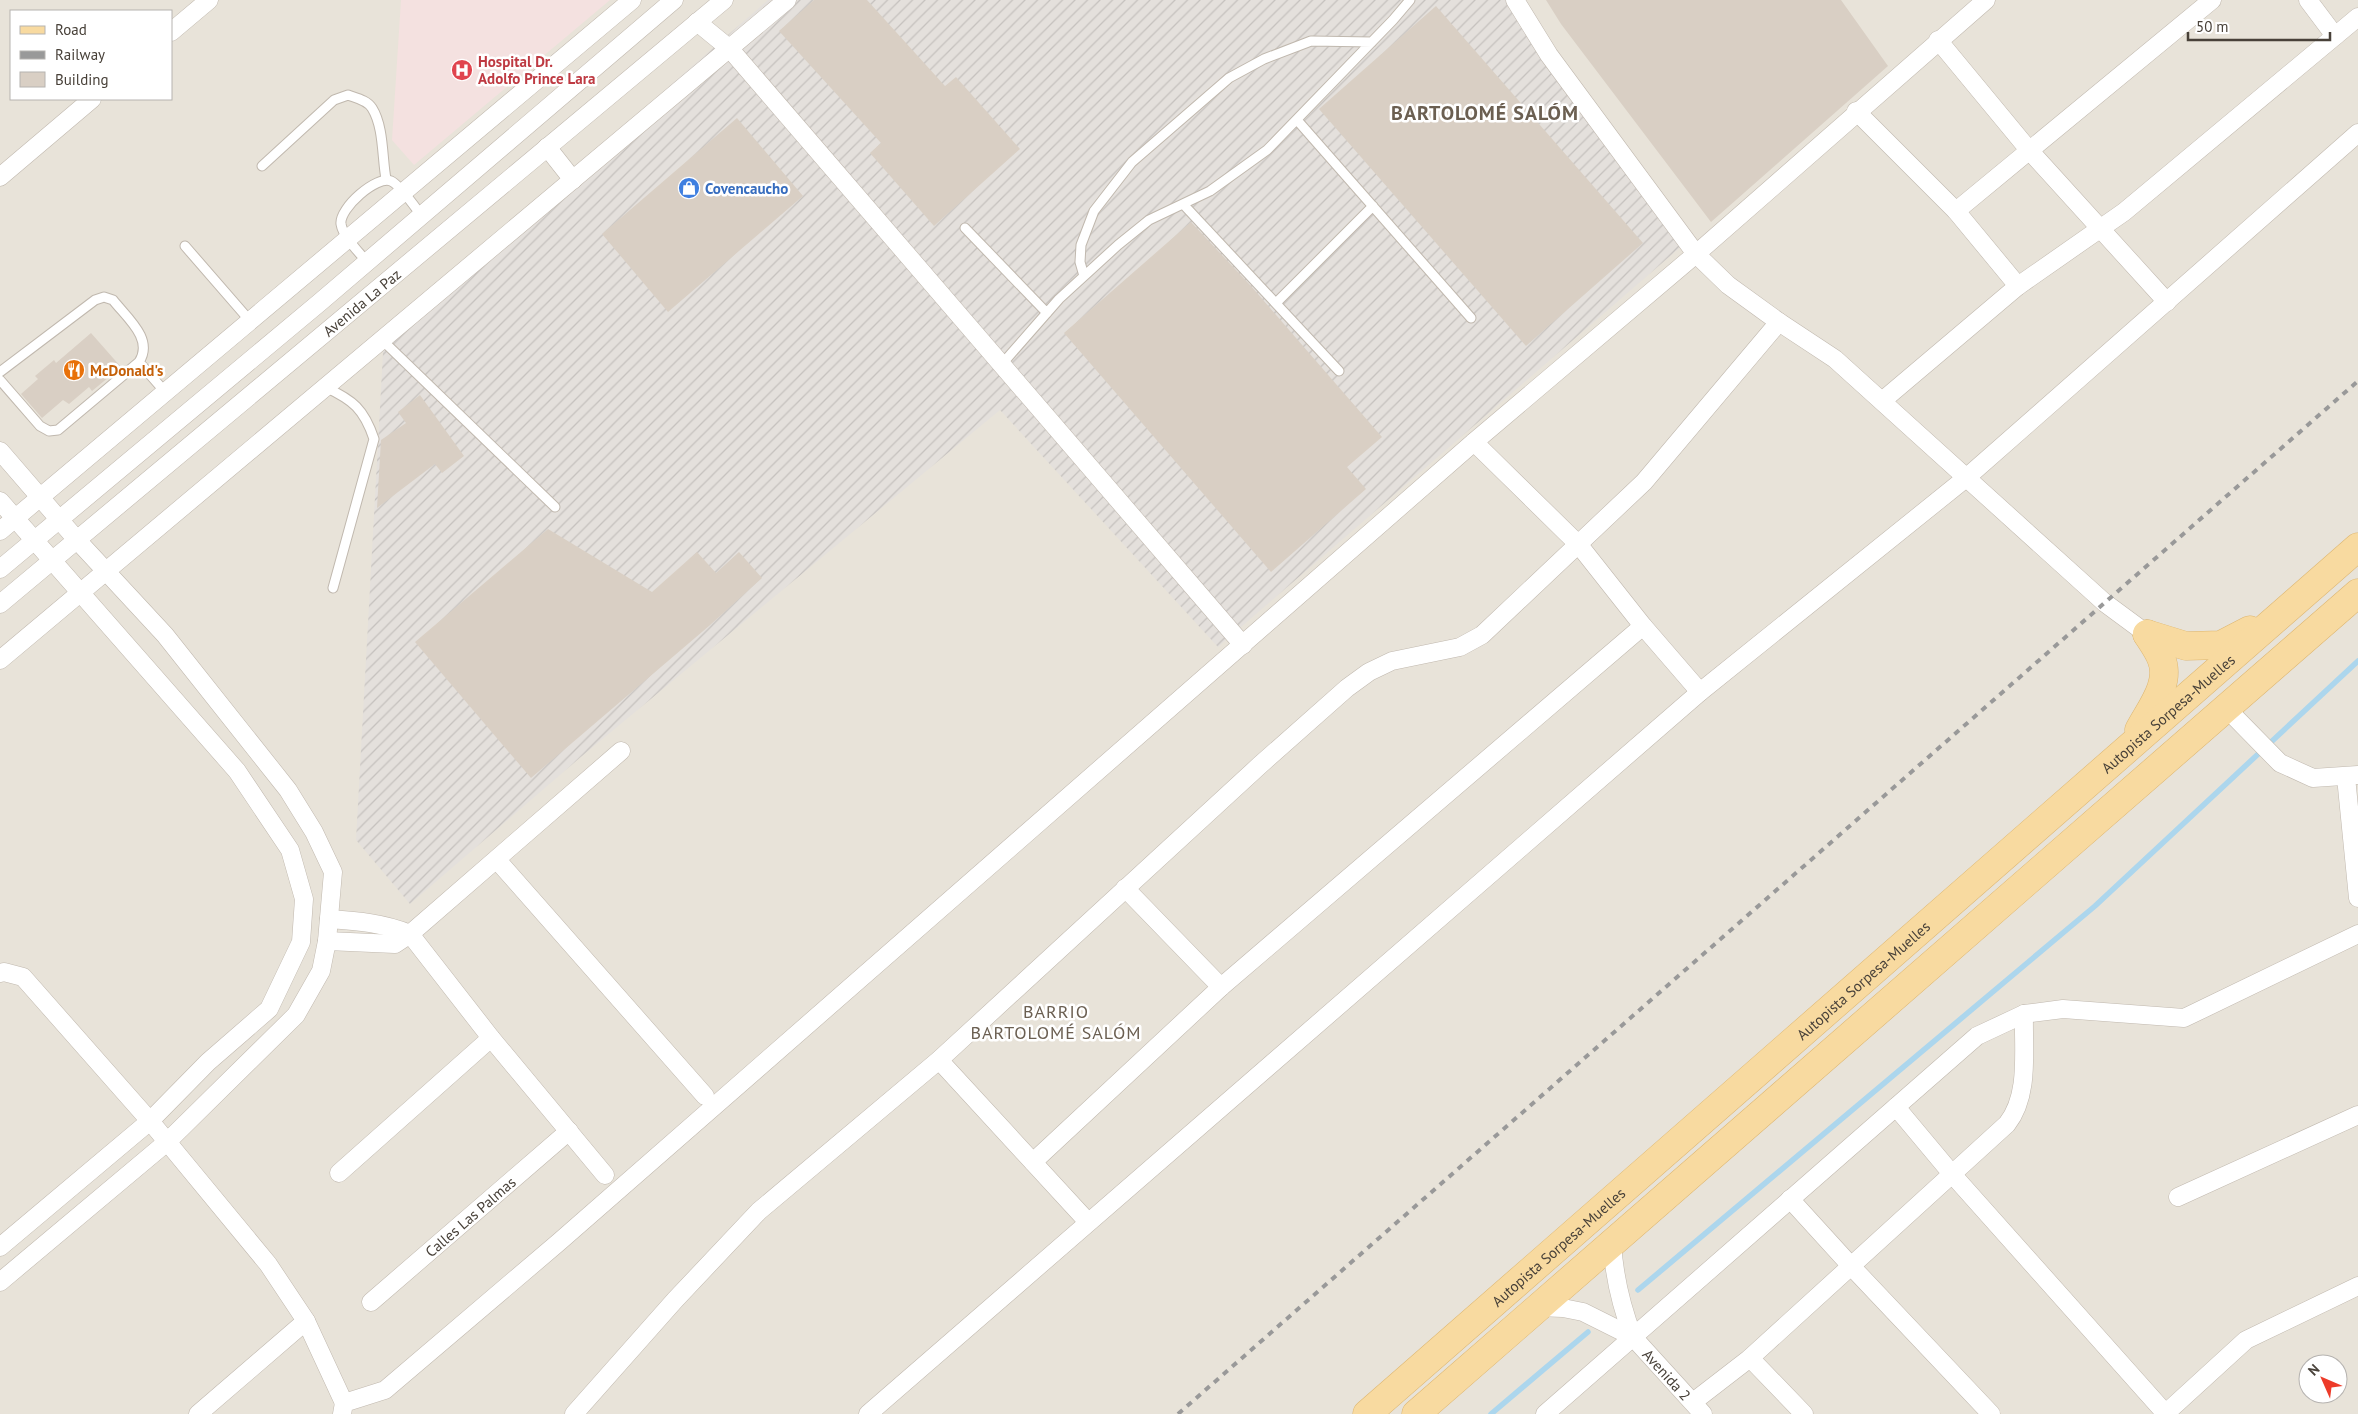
<svg xmlns="http://www.w3.org/2000/svg" width="2358" height="1414" font-family="'PT Sans',sans-serif">
<style>
.residential{fill:#e8e3d9;fill-rule:evenodd}
.industrial{fill:url(#industrial-furrows)}
.medical{fill:#f4e1e0}
.lines{fill:none;stroke-linecap:round;stroke-linejoin:round}
.stream{stroke:#acd6ed;stroke-width:5.5}
.building{fill:#d9cfc4}
.lane-casing{stroke:#c0b8ae;stroke-width:11}
.street-casing{stroke:#c0b8ae;stroke-width:19}
.primary-casing{stroke:#ddb670;stroke-width:29}
.lane{stroke:#fff;stroke-width:9}
.street{stroke:#fff;stroke-width:18}
.primary{stroke:#f8daa0;stroke-width:28}
.rail{stroke:#999;stroke-width:4;stroke-dasharray:6 6;stroke-linecap:butt}
.labels{text-anchor:middle;dominant-baseline:central;stroke-width:5;stroke-linejoin:round;paint-order:stroke}
.health-label{font-size:15px;font-weight:bold;fill:#be3a42;stroke:#fff;text-anchor:start}
.shop-label{font-size:15px;font-weight:bold;fill:#366cbe;stroke:#fff;text-anchor:start}
.street-label{font-size:15px;fill:#484139;stroke:#fff}
.food-label{font-size:15px;font-weight:bold;fill:#c56008;stroke:#fff;text-anchor:start}
.quarter-label{font-size:18px;letter-spacing:1px;fill:#6b5f51;stroke:#fff}
.district-label{font-size:20px;font-weight:bold;letter-spacing:1px;fill:#6b5f51;stroke:#fff}
</style>
<defs>
<pattern id="industrial-furrows" width="10" height="10" patternUnits="userSpaceOnUse" patternTransform="scale(1.25)"><rect width="10" height="10" fill="#e4e0dc"/><path d="M-1 1l2-2M0 10L10 0M9 11l2-2" fill="none" stroke="#c5c1be"/></pattern>
</defs>
<rect width="100%" height="100%" fill="#f4f1eb"/>
<!-- residential -->
<path class="residential" d="M 0,0 L 2358,0 L 2358,1414 L 0,1414 ZM 11,11 L 171,11 L 171,99 L 11,99 ZM 2308,1364 L 2338,1364 L 2338,1394 L 2308,1394 Z"/>
<!-- industrial -->
<path class="industrial" d="M 768,0 L 1508,0 L 1683,245 L 1218,647 L 1000,410 L 582,756 L 410,904 L 356,840 L 384,335 Z"/>
<!-- medical -->
<path class="medical" d="M 401,0 L 610,0 L 414,165 L 392,140 Z"/>
<g class="lines">
<!-- stream -->
<path class="stream" d="M 1638,1290 L 2095,906 L 2358,661
M 1491,1414 L 1588,1332"/>
</g>
<!-- building -->
<path class="building" d="M 814,0 L 867,0 L 945,86 L 956,77 L 1020,149 L 934,226 L 870,153 L 881,143 L 779,31 Z
M 1546,0 L 1841,0 L 1888,66 L 1711,222 L 1561,24 Z
M 1436,6 L 1643,243 L 1526,346 L 1319,109 Z
M 737,118 L 803,196 L 668,312 L 602,234 Z
M 1191,222 L 1251,286 L 1382,437 L 1347,467 L 1366,489 L 1271,572 L 1064,333 Z
M 91,333 L 121,367 L 92,391 L 89,387 L 69,404 L 63,400 L 42,418 L 21,394 L 38,379 L 35,376 L 54,360 L 56,363 Z
M 420,395 L 464,456 L 442,473 L 435,464 L 377,508 L 381,440 L 406,423 L 398,412 Z
M 548,529 L 652,592 L 697,552 L 716,573 L 739,552 L 762,578 L 709,626 L 531,778 L 415,642 Z"/>
<g class="lines">
<!-- lane casing -->
<g class="lane-casing">
<path id="lane" d="M 1297,120 L 1471,318
M 262,166 L 334,100 L 348,95 C 356,98 367,100 372,108 C 384,127 382,158 386,179
M 1183,204 L 1339,371
M 965,228 L 1047,313
M 185,246 L 251,322
M 367,262 C 359,252 343,237 341,224 C 339,208 377,175 391,181 C 400,185 415,207 421,215
M 1084,276 L 1080,262 L 1081,245 L 1094,211 L 1132,162 L 1229,78 L 1264,59 L 1311,41 L 1372,42
M 1276,303 L 1373,206
M 381,339 L 555,507
M 139,362 L 166,393
M 1002,364 L 1059,299 L 1118,245 L 1149,220 L 1210,191 L 1267,150 L 1393,20 L 1410,0
M 0,372 L 95,300 L 104,297 L 113,300 C 127,318 154,339 139,362 L 58,430 L 49,431 L 40,426 L 0,380
M 325,387 C 353,400 364,409 374,439 L 333,588"/>
</g>
<!-- street casing -->
<g class="street-casing">
<g id="street">
<path d="M 1515,0 L 1549,55 L 1696,254 L 1728,285 L 1779,322 L 1835,359 L 2105,603 L 2147,634"/>
<path d="M 2308,0 L 2335,36"/>
<path d="M 697,22 L 730,49 L 1243,645"/>
<path d="M 171,32 L 209,0"/>
<path d="M 1938,40 L 2029,150 L 2167,302"/>
<path d="M 1856,111 L 1956,211 L 2018,286"/>
<path d="M 547,147 L 573,180"/>
<path d="M 0,177 L 92,99"/>
<path d="M 1956,211 L 2212,0"/>
<path d="M 1882,401 L 2018,286 L 2124,212 L 2358,17"/>
<path d="M 1474,442 L 1579,545 L 1643,626 L 1700,692"/>
<path d="M 0,451 L 77,540 L 165,635 L 288,790 L 314,832 L 333,872 L 327,941 L 321,971 L 296,1015 L 167,1142 L 0,1282"/>
<path d="M 0,501 L 237,771 L 290,850 L 304,899 L 301,942 L 269,1009 L 208,1062 L 150,1121 L 0,1247"/>
<path d="M 0,531 L 632,0"/>
<path d="M 0,569 L 319,303 L 674,0"/>
<path id="s1" d="M 0,604 L 724,0"/>
<path d="M 0,660 L 787,0"/>
<path d="M 2226,708 L 2280,763 L 2313,778 L 2358,775"/>
<path d="M 2346,777 L 2358,898"/>
<path d="M 497,860 L 705,1096"/>
<path d="M 1125,888 L 1221,987"/>
<path d="M 329,919 C 357,921 384,923 410,934 L 491,1038 L 605,1175"/>
<path d="M 327,941 L 395,944 L 410,934 L 621,751"/>
<path d="M 0,973 L 4,972 L 23,977 L 150,1121 L 268,1264 L 306,1321 L 344,1403"/>
<path d="M 939,1060 L 1088,1222"/>
<path d="M 1896,1107 L 1952,1174 L 2166,1414"/>
<path d="M 1033,1162 L 1221,987 L 1643,626"/>
<path d="M 339,1173 L 491,1038"/>
<path d="M 2178,1197 L 2358,1115"/>
<path d="M 1790,1199 L 1851,1266 L 1991,1414"/>
<path d="M 1612,1243 C 1614,1275 1621,1306 1633,1337"/>
<path id="s2" d="M 371,1302 L 569,1131"/>
<path id="s3" d="M 1538,1307 L 1563,1308 L 1583,1312 L 1633,1337 L 1703,1414"/>
<path d="M 1750,1358 L 1804,1414"/>
<path d="M 1693,1402 L 1750,1358 L 2007,1124 C 2030,1095 2023,1050 2024,1014"/>
<path d="M 198,1414 L 306,1321"/>
<path d="M 342,1414 L 344,1403 L 385,1390 L 559,1242 L 1474,442 L 1696,254 L 1986,0"/>
<path d="M 574,1414 L 675,1300 L 759,1211 L 939,1060 L 1260,765 L 1347,688 L 1369,672 L 1392,661 L 1460,647 L 1482,635 L 1644,482 L 1779,322"/>
<path d="M 868,1414 L 1700,692 L 1966,478 L 2358,133"/>
<path d="M 1545,1414 L 1977,1036 L 2024,1014 L 2063,1009 L 2184,1018 L 2358,934"/>
<path d="M 2165,1414 L 2246,1340 L 2358,1286"/>
</g>
</g>
<!-- primary casing -->
<g class="primary-casing">
<g id="primary">
<path d="M 2147,634 L 2186,646 L 2221,645 L 2250,630"/>
<path d="M 2139,730 C 2150,709 2172,683 2161,658 C 2158,650 2152,642 2147,634"/>
<path id="s4" d="M 1367,1414 L 2358,547"/>
<path d="M 1416,1414 L 2358,593"/>
</g>
</g>
<!-- lane -->
<use href="#lane" class="lane"/>
<!-- street -->
<use href="#street" class="street"/>
<!-- primary -->
<use href="#primary" class="primary"/>
<!-- rail -->
<path class="rail" d="M 1178,1414 L 2358,381"/>
</g>
<!-- icons -->
<defs>
<g id="hospital-disc" transform="scale(1.125)"><circle r="9.5" fill="#e0444e" stroke="#fff"/><path d="M-5-5h3v3.5h4V-5h3V5h-3V1.5h-4V5h-3Z" fill="#fff"/></g>
<g id="shop-disc" transform="scale(1.125)"><circle r="9.5" fill="#3f7fe0" stroke="#fff"/><path d="M-5-2.5h2.3a2.7 3.5 0 0 1 5.4 0H5L5.5 6h-11ZM-1.5-2.5h3a1.5 2.3 0 0 0-3 0Z" fill="#fff"/></g>
<g id="restaurant-disc" transform="scale(1.125)"><circle r="9.5" fill="#e8710a" stroke="#fff"/><path d="M-5-6h1v4h1v-4h1v4h1v-4h1v5L-1.5 .5V6h-2V.5L-5-1ZM5-6V6H3V1.5H1.5Q1.5-4 5-6Z" fill="#fff"/></g>
</defs>
<g fill-rule="evenodd">
<use href="#hospital-disc" x="462" y="70"/>
<use href="#shop-disc" x="689" y="188"/>
<use href="#restaurant-disc" x="74" y="370"/>
</g>
<g class="labels">
<!-- health labels -->
<g class="health-label">
<text x="478" y="61">Hospital Dr.<tspan x="478" dy="17">Adolfo Prince Lara</tspan></text>
</g>
<!-- shop labels -->
<g class="shop-label">
<text x="705" y="188">Covencaucho</text>
</g>
<!-- street labels -->
<g class="street-label">
<text stroke="none"><textPath href="#s1" startOffset="471">Avenida La Paz</textPath></text>
<text stroke="none"><textPath href="#s4" startOffset="1064">Autopista Sorpesa-Muelles</textPath></text>
<text stroke="none"><textPath href="#s4" startOffset="659">Autopista Sorpesa-Muelles</textPath></text>
<text stroke="none"><textPath href="#s2" startOffset="131">Calles Las Palmas</textPath></text>
<text stroke="none"><textPath href="#s4" startOffset="254">Autopista Sorpesa-Muelles</textPath></text>
<text stroke="none"><textPath href="#s3" startOffset="152">Avenida 2</textPath></text>
</g>
<!-- food labels -->
<g class="food-label">
<text x="90" y="370">McDonald's</text>
</g>
<!-- quarter labels -->
<g class="quarter-label">
<text x="1056" y="1011">BARRIO<tspan x="1056" dy="21">BARTOLOMÉ SALÓM</tspan></text>
</g>
<!-- district labels -->
<g class="district-label">
<text x="1485" y="113">BARTOLOMÉ SALÓM</text>
</g>
</g>
<!-- legend -->
<rect x="10" y="10" width="162" height="90" fill="#ffffff" stroke="#b6b3b0"/>
<rect x="20" y="26" width="25" height="8" fill="#f8daa0" stroke="#b6b3b0"/>
<text x="55" y="35" font-size="15" fill="#484139">Road</text>
<rect x="20" y="51" width="25" height="8" fill="#999999" stroke="#b6b3b0"/>
<text x="55" y="60" font-size="15" fill="#484139">Railway</text>
<rect x="20" y="72" width="25" height="15" fill="#d9cfc4" stroke="#b6b3b0"/>
<text x="55" y="85" font-size="15" fill="#484139">Building</text>
<!-- north arrow -->
<g transform="translate(2323 1379) rotate(315)"><circle r="24" fill="#ffffff" stroke="#b6b3b0"/>
<path d="M0-4L9 19L0 12L-9 19Z" fill="#ed3b29"/>
<text y="-8" font-size="14" font-weight="bold" text-anchor="middle" fill="#484139">N</text>
</g>
<!-- scale -->
<path d="M2188 32v8h142v-8" fill="none" stroke="#484139" stroke-width="2.5"/>
<text x="2196" y="32" font-size="15" fill="#484139" stroke="#ffffff" stroke-width="4" paint-order="stroke">50 m</text>
</svg>
